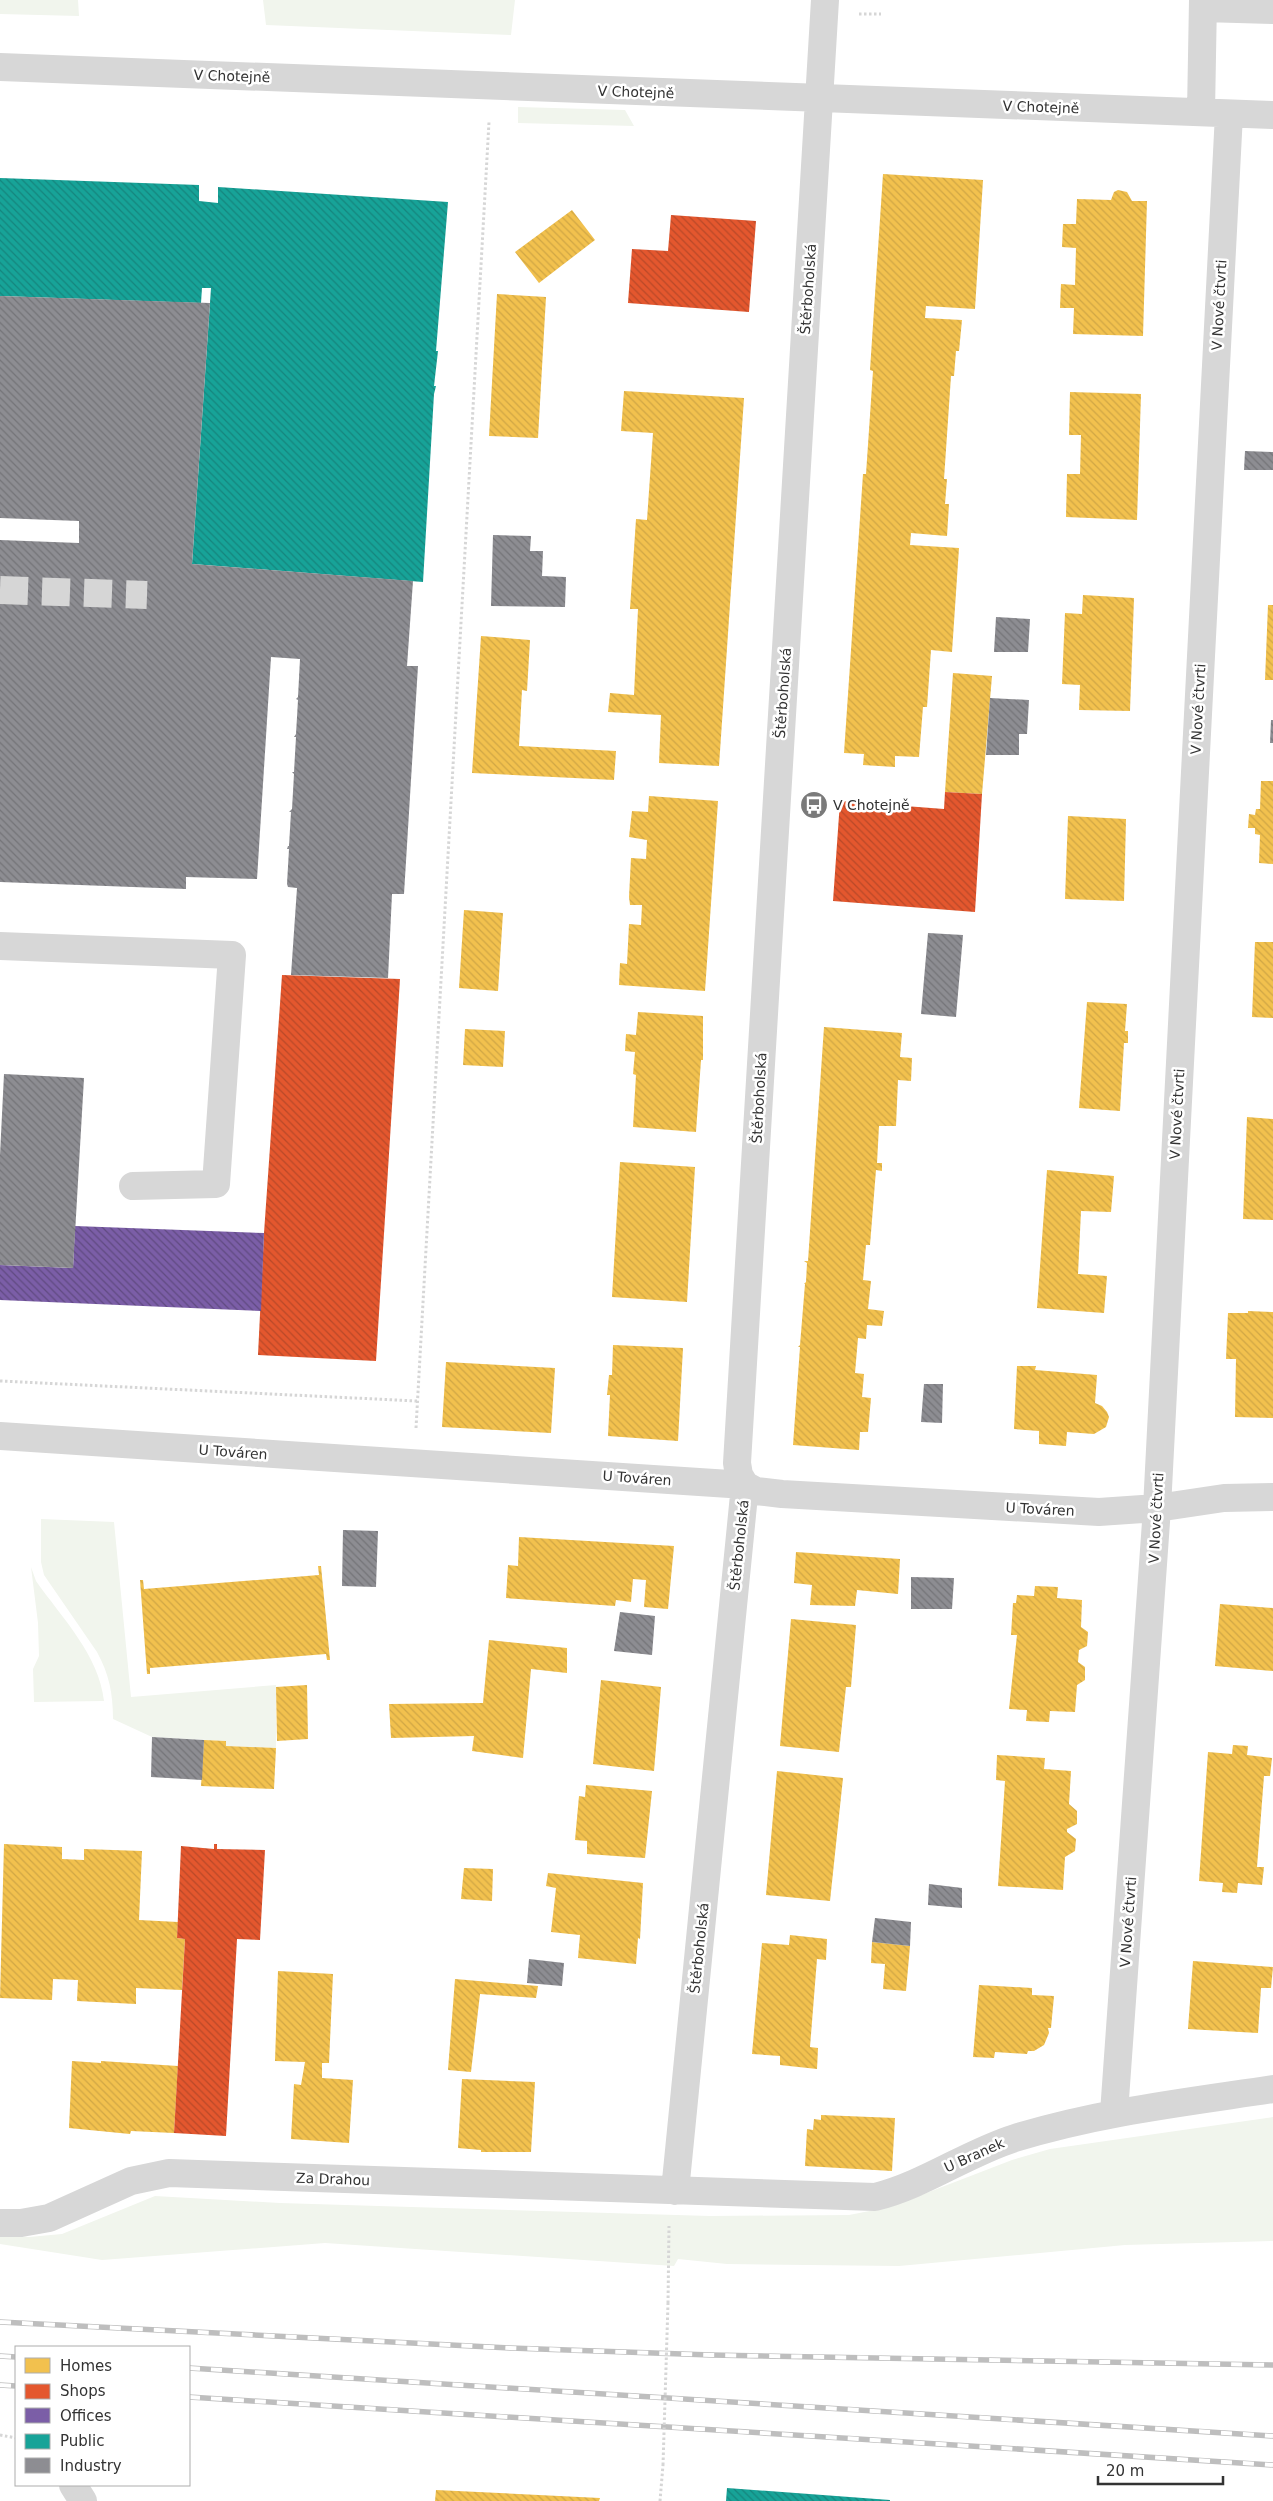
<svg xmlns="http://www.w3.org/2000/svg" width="1273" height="2501" font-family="'DejaVu Sans',sans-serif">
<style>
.green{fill:#f1f5ed}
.homes{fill:url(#homes-back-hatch)}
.shops{fill:url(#shops-back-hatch)}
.offices{fill:url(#offices-back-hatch)}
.public{fill:url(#public-back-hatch)}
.industry{fill:url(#industry-back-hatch)}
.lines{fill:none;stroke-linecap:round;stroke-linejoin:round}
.minor-tunnel{stroke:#d6d6d6;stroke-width:28;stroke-dasharray:28 14;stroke-linecap:butt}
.path{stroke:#d6d6d6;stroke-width:3;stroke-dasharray:2.5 2.5;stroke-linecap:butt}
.minor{stroke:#d7d7d7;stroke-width:28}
.rail-casing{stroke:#bebebe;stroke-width:5.5}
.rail{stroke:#fff;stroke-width:4;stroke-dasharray:11;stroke-linecap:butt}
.path-bridge{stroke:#d6d6d6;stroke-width:3;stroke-dasharray:2.5 2.5;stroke-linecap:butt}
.labels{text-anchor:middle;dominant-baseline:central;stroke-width:5;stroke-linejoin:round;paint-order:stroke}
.street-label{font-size:14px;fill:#333;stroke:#fff}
.poi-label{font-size:14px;fill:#333;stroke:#fff;text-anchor:start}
</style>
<defs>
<pattern id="homes-back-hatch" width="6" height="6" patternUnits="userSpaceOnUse" patternTransform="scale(1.25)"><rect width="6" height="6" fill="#f2c14e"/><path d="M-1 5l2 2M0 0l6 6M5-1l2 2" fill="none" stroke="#d0a645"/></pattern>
<pattern id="shops-back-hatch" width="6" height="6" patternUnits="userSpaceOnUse" patternTransform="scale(1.25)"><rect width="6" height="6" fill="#e4572e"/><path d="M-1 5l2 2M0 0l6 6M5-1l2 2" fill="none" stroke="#b94928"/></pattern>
<pattern id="offices-back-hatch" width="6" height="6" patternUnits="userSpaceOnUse" patternTransform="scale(1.25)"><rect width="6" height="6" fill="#7b5ea7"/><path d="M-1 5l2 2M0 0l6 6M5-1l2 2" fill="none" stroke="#604a81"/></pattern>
<pattern id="public-back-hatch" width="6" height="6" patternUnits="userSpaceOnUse" patternTransform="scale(1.25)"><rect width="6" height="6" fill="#17a398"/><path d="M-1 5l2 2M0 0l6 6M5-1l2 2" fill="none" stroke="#15857d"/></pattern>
<pattern id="industry-back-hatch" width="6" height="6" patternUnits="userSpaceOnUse" patternTransform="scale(1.25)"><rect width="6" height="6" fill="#8d8d92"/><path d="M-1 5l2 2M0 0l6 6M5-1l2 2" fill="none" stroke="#747478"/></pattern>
</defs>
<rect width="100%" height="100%" fill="#fff"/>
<!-- green -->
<path class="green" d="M 0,0 L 78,0 L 79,16 L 0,14 Z
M 263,0 L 515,0 L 511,35 L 266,25 Z
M 518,107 L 625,110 L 634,126 L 518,123 Z
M 41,1519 L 114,1522 L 131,1697 L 276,1685 L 276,1748 L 226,1746 L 226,1741 L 152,1737 L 113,1719 C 113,1693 109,1674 97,1652 L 44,1575 L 41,1562 Z
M 31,1567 L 36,1581 C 62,1618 99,1655 104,1701 L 34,1702 L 33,1669 L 39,1656 L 38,1623 Z
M 1273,2117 L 1273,2241 L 1125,2245 L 899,2266 L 727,2264 L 678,2259 L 674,2266 L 325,2243 L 102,2260 L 0,2244 L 0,2235 L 29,2237 L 62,2234 L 155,2196 L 280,2203 L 710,2216 L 849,2215 L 890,2207 L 1012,2160 L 1050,2149 Z"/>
<!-- homes -->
<path class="homes" d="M 883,174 L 983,180 L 975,309 L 926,306 L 925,318 L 962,320 L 959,351 L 956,351 L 954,376 L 951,376 L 944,479 L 947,479 L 945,504 L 949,504 L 947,536 L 911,533 L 910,545 L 959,548 L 952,652 L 931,650 L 927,707 L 923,707 L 919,757 L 895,756 L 895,767 L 863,765 L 864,754 L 844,753 L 863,474 L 866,474 L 873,371 L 870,370 Z
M 1118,190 L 1127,192 L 1132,201 L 1147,201 L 1143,336 L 1073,334 L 1074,308 L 1060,308 L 1061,284 L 1075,285 L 1076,248 L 1062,247 L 1063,224 L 1076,224 L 1077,199 L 1111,200 L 1114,192 Z
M 572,210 L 595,240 L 539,283 L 515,252 Z
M 497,294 L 546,297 L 538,438 L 489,436 Z
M 624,391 L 744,398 L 719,766 L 659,763 L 661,715 L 608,712 L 610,693 L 634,695 L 638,609 L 630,609 L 636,519 L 647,520 L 653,433 L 621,431 Z
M 1070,392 L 1141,394 L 1137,520 L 1066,517 L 1067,474 L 1080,474 L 1081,435 L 1069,435 Z
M 1083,595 L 1134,598 L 1130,711 L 1079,710 L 1080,685 L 1062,684 L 1065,613 L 1082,614 Z
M 1268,605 L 1273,605 L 1273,680 L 1265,680 Z
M 481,636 L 530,640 L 527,691 L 522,690 L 519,746 L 616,751 L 614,780 L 472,773 Z
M 953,673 L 992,676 L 982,794 L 945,792 Z
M 1261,781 L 1273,781 L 1273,864 L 1259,863 L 1260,835 L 1255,834 L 1255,828 L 1248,828 L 1249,814 L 1255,815 L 1256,809 L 1260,809 Z
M 649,796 L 718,801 L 705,991 L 619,985 L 620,963 L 627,964 L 629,924 L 641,925 L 642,905 L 630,905 L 629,897 L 631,858 L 646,859 L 647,840 L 629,837 L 632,811 L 648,812 Z
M 1068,816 L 1126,819 L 1124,901 L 1065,899 Z
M 464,910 L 503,913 L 498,991 L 459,988 Z
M 1255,942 L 1273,942 L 1273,1018 L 1252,1017 Z
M 1087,1002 L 1127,1004 L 1125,1031 L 1128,1031 L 1128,1043 L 1124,1043 L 1120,1111 L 1079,1108 Z
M 638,1012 L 703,1016 L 703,1060 L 701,1060 L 696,1132 L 633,1127 L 636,1075 L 633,1074 L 635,1052 L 625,1051 L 626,1034 L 636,1035 Z
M 824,1027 L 902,1033 L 900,1057 L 912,1058 L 911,1081 L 898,1080 L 896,1126 L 879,1126 L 877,1163 L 882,1163 L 882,1171 L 876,1170 L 870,1245 L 866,1245 L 863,1280 L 871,1281 L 868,1309 L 884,1311 L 882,1326 L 867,1325 L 866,1339 L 858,1338 L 855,1373 L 864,1374 L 862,1397 L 871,1398 L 868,1432 L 860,1432 L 859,1450 L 793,1445 L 800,1347 L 798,1347 L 800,1345 L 805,1284 L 804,1284 L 806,1282 L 807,1263 L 804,1261 L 808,1261 Z
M 465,1029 L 505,1031 L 503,1067 L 463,1065 Z
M 1247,1117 L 1273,1119 L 1273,1220 L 1243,1219 Z
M 620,1162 L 695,1167 L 687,1302 L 612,1297 Z
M 1047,1170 L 1114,1176 L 1111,1212 L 1081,1211 L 1078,1274 L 1107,1276 L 1104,1313 L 1037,1308 Z
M 1248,1311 L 1273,1312 L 1273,1418 L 1235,1417 L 1236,1359 L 1226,1359 L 1228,1313 L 1248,1313 Z
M 613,1345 L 683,1348 L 678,1441 L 608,1436 L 610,1395 L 607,1395 L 609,1375 L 612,1375 Z
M 446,1362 L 555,1368 L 551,1433 L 442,1427 Z
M 1017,1366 L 1036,1366 L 1035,1370 L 1097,1375 L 1095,1403 L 1102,1406 L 1107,1412 L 1109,1417 L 1106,1427 L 1094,1434 L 1067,1432 L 1066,1446 L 1039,1444 L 1039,1431 L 1014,1429 Z
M 519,1537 L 674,1546 L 668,1609 L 644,1607 L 646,1580 L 633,1579 L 631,1602 L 616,1600 L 615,1606 L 506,1598 L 508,1565 L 518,1566 Z
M 796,1552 L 900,1559 L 898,1594 L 857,1590 L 855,1606 L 810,1605 L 812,1585 L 794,1583 Z
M 318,1566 L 321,1566 L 330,1660 L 327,1660 L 326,1654 L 150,1668 L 150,1674 L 147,1674 L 140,1580 L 143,1580 L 144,1589 L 319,1575 Z
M 1035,1586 L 1058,1587 L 1057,1598 L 1082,1600 L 1081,1627 L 1088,1632 L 1087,1646 L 1079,1650 L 1078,1662 L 1085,1667 L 1085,1680 L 1077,1685 L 1075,1712 L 1050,1711 L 1049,1722 L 1026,1721 L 1027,1710 L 1009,1709 L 1017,1635 L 1011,1635 L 1013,1603 L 1016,1603 L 1017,1595 L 1034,1596 Z
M 1220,1604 L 1273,1608 L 1273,1671 L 1215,1666 Z
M 791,1619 L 856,1625 L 851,1687 L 846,1687 L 839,1752 L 780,1746 Z
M 489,1640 L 567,1648 L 567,1673 L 531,1669 L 523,1758 L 472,1751 L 474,1736 L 391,1738 L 389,1704 L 483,1703 Z
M 601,1680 L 661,1687 L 654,1771 L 593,1764 Z
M 307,1685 L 308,1739 L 277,1741 L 276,1687 Z
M 204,1740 L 226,1741 L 226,1746 L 276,1748 L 274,1789 L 201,1786 Z
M 1233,1745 L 1248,1746 L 1247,1755 L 1272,1758 L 1270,1776 L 1264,1776 L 1257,1867 L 1264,1867 L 1262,1885 L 1238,1883 L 1237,1893 L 1222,1892 L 1223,1883 L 1199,1881 L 1208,1752 L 1232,1754 Z
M 997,1755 L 1045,1758 L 1044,1769 L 1071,1771 L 1069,1804 L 1077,1811 L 1077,1824 L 1067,1829 L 1067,1832 L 1076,1839 L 1075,1851 L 1065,1857 L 1063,1890 L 998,1886 L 1005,1781 L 996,1780 Z
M 777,1771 L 843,1778 L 830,1901 L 766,1895 Z
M 586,1785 L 652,1791 L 645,1858 L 587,1854 L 587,1841 L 575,1840 L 579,1796 L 585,1797 Z
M 4,1844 L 62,1847 L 62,1859 L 84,1860 L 84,1849 L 142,1851 L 139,1920 L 178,1922 L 177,1938 L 185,1939 L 182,1990 L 136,1988 L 136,2004 L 77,2001 L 78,1980 L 53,1979 L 52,2000 L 0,1998 Z
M 464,1868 L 493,1869 L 492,1901 L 461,1899 Z
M 548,1873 L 643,1883 L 640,1939 L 638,1938 L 636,1964 L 578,1958 L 580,1935 L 551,1932 L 556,1888 L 546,1886 Z
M 790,1935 L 827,1939 L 826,1960 L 817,1959 L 810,2047 L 818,2048 L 817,2069 L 780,2065 L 780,2056 L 752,2054 L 762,1943 L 789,1945 Z
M 872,1942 L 910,1946 L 906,1991 L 883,1989 L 885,1964 L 871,1963 Z
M 1193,1961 L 1273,1967 L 1271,1988 L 1261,1988 L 1258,2033 L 1188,2029 Z
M 278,1971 L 333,1974 L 329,2063 L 322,2063 L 322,2078 L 353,2080 L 349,2143 L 291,2139 L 294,2084 L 301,2085 L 305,2062 L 275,2061 Z
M 455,1979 L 538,1986 L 536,1998 L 480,1994 L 471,2072 L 448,2070 Z
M 979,1985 L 1032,1988 L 1032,1995 L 1054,1996 L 1051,2028 L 1048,2028 L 1049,2033 L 1044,2045 L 1034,2051 L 1028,2051 L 1027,2054 L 995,2052 L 994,2058 L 973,2057 Z
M 72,2061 L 101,2063 L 101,2061 L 178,2066 L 174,2133 L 131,2131 L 130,2134 L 69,2128 Z
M 462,2079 L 535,2082 L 531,2152 L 481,2152 L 481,2150 L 458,2148 Z
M 821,2115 L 895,2118 L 892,2171 L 805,2166 L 807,2129 L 813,2130 L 814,2119 L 821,2120 Z
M 436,2490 L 600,2498 L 599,2501 L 435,2501 Z"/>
<!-- shops -->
<path class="shops" d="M 671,215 L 756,221 L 749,312 L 628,303 L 632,249 L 668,251 Z
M 945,792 L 982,794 L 975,912 L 833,901 L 840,801 L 944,809 Z
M 282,975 L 400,979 L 376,1361 L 258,1355 L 264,1233 Z
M 214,1844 L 217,1844 L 217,1849 L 265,1850 L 260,1940 L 237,1939 L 226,2136 L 174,2133 L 185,1939 L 177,1938 L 181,1846 L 214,1849 Z"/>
<!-- offices -->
<path class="offices" d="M 75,1226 L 264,1233 L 261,1311 L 0,1300 L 0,1265 L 73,1268 Z"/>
<!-- public -->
<path class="public" d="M 0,178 L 199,185 L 199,201 L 218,203 L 218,187 L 448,202 L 436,351 L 438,351 L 434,386 L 436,386 L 434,394 L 423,582 L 192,564 L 211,288 L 202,288 L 201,303 L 0,296 Z
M 727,2488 L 890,2500 L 890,2501 L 726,2501 Z"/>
<!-- industry -->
<path class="industry" d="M 0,296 L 210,303 L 192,564 L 413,581 L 407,666 L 418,666 L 404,894 L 392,894 L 388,978 L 291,975 L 297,888 L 288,887 L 287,884 L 289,849 L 287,849 L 288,846 L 289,846 L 291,812 L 289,812 L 292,809 L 294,774 L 292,772 L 294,772 L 296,737 L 294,737 L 296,734 L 298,700 L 296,699 L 298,697 L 300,659 L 271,657 L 257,879 L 186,877 L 186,889 L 0,882 L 0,540 L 79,543 L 79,521 L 0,518 Z
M 1245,451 L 1273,452 L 1273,470 L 1244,470 Z
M 493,535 L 531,536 L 530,551 L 543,551 L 542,576 L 566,577 L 565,607 L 491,606 Z
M 996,617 L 1030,619 L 1028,652 L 994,652 Z
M 990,698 L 1029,700 L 1027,734 L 1019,734 L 1019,755 L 986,755 Z
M 1271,720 L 1273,720 L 1273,743 L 1270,743 Z
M 928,933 L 963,935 L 956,1017 L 921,1014 Z
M 4,1074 L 84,1078 L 73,1268 L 0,1265 L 0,1155 Z
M 924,1384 L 943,1384 L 942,1423 L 921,1422 Z
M 343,1530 L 378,1531 L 376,1587 L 342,1586 Z
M 911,1577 L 954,1578 L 952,1609 L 911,1609 Z
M 620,1612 L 655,1616 L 652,1655 L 614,1651 Z
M 152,1737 L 204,1740 L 202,1780 L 151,1777 Z
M 929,1884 L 962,1888 L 962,1908 L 928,1905 Z
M 875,1918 L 911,1922 L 910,1946 L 872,1942 Z
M 529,1959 L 564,1963 L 562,1986 L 527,1983 Z"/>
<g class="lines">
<!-- minor-tunnel -->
<path class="minor-tunnel" d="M 0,590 L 147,595"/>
<!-- path -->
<path class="path" d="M 859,14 L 881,14
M 0,1381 L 417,1401
M 416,1428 L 489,122
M 668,2303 L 669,2226
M 0,2435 L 16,2438
M 660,2501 L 663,2465"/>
<!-- minor -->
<path class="minor" d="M 1203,8 L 1273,10
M 0,67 L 1273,115
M 1201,112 L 1203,0
M 0,946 L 232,955 L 216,1184 L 133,1186
M 0,1436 L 745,1485 L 756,1491 L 782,1494 L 1099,1512 L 1157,1508 L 1224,1498 L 1273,1497
M 1114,2113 L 1157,1508 L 1229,114
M 675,2191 L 745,1485 L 739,1475 L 737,1463 L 825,0
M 0,2223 L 21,2223 L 49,2218 L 131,2181 L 169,2173 L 875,2197 C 924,2185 967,2153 1015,2138 C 1099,2112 1187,2102 1273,2089
M 73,2485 L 83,2501"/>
<!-- rail casing -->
<g class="rail-casing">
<path id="rail" d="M 0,2322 L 510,2348 L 711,2355 L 1273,2365
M 0,2356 L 16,2357
M 189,2368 L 1273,2436
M 0,2385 L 16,2386
M 189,2397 L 1273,2465"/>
</g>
<!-- rail -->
<use href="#rail" class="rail"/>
<!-- path-bridge -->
<path class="path-bridge" d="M 663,2465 L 668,2303"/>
</g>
<!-- icons -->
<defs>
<g id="bus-disc" transform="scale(1.4375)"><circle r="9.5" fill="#7a7a7a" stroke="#fff"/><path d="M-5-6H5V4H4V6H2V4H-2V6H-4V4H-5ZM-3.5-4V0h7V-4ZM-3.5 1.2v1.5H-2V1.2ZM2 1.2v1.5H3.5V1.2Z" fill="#fff"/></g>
</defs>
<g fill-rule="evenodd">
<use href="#bus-disc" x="814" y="805"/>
</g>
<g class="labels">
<!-- street labels -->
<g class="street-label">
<text transform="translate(232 76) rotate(2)">V Chotejně</text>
<text transform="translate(636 92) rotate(2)">V Chotejně</text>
<text transform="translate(1041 107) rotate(2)">V Chotejně</text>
<text transform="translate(808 289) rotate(-86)">Štěrboholská</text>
<text transform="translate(1219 305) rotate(-87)">V Nové čtvrti</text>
<text transform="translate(783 693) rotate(-86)">Štěrboholská</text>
<text transform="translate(1198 709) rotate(-87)">V Nové čtvrti</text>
<text transform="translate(759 1098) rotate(-87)">Štěrboholská</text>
<text transform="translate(1177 1114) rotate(-87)">V Nové čtvrti</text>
<text transform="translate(233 1452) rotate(4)">U Továren</text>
<text transform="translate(637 1478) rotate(4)">U Továren</text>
<text transform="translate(1040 1509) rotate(3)">U Továren</text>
<text transform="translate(1156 1518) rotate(-87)">V Nové čtvrti</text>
<text transform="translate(739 1545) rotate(-84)">Štěrboholská</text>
<text transform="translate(1128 1922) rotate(-86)">V Nové čtvrti</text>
<text transform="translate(699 1948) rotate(-84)">Štěrboholská</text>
<text transform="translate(974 2155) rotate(-24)">U Branek</text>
<text transform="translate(333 2179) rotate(2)">Za Drahou</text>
</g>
<!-- poi labels -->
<g class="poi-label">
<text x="833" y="805">V Chotejně</text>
</g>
</g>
<!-- legend -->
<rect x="15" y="2346" width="175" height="140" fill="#ffffff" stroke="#adadad"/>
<rect x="25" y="2358" width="25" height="15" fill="#f2c14e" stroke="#adadad"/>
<text x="60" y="2371" font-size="15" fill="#333333">Homes</text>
<rect x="25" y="2384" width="25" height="15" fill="#e4572e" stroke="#adadad"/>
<text x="60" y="2396" font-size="15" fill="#333333">Shops</text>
<rect x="25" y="2408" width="25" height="15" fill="#7b5ea7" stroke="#adadad"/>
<text x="60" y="2421" font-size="15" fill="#333333">Offices</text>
<rect x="25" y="2434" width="25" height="15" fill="#17a398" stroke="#adadad"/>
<text x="60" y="2446" font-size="15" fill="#333333">Public</text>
<rect x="25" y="2458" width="25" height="15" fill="#8d8d92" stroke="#adadad"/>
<text x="60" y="2471" font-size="15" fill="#333333">Industry</text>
<!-- scale -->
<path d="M1098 2476v8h125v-8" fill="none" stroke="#333333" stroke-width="2.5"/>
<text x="1106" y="2476" font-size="15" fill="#333333" stroke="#ffffff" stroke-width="4" paint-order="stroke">20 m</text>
</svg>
